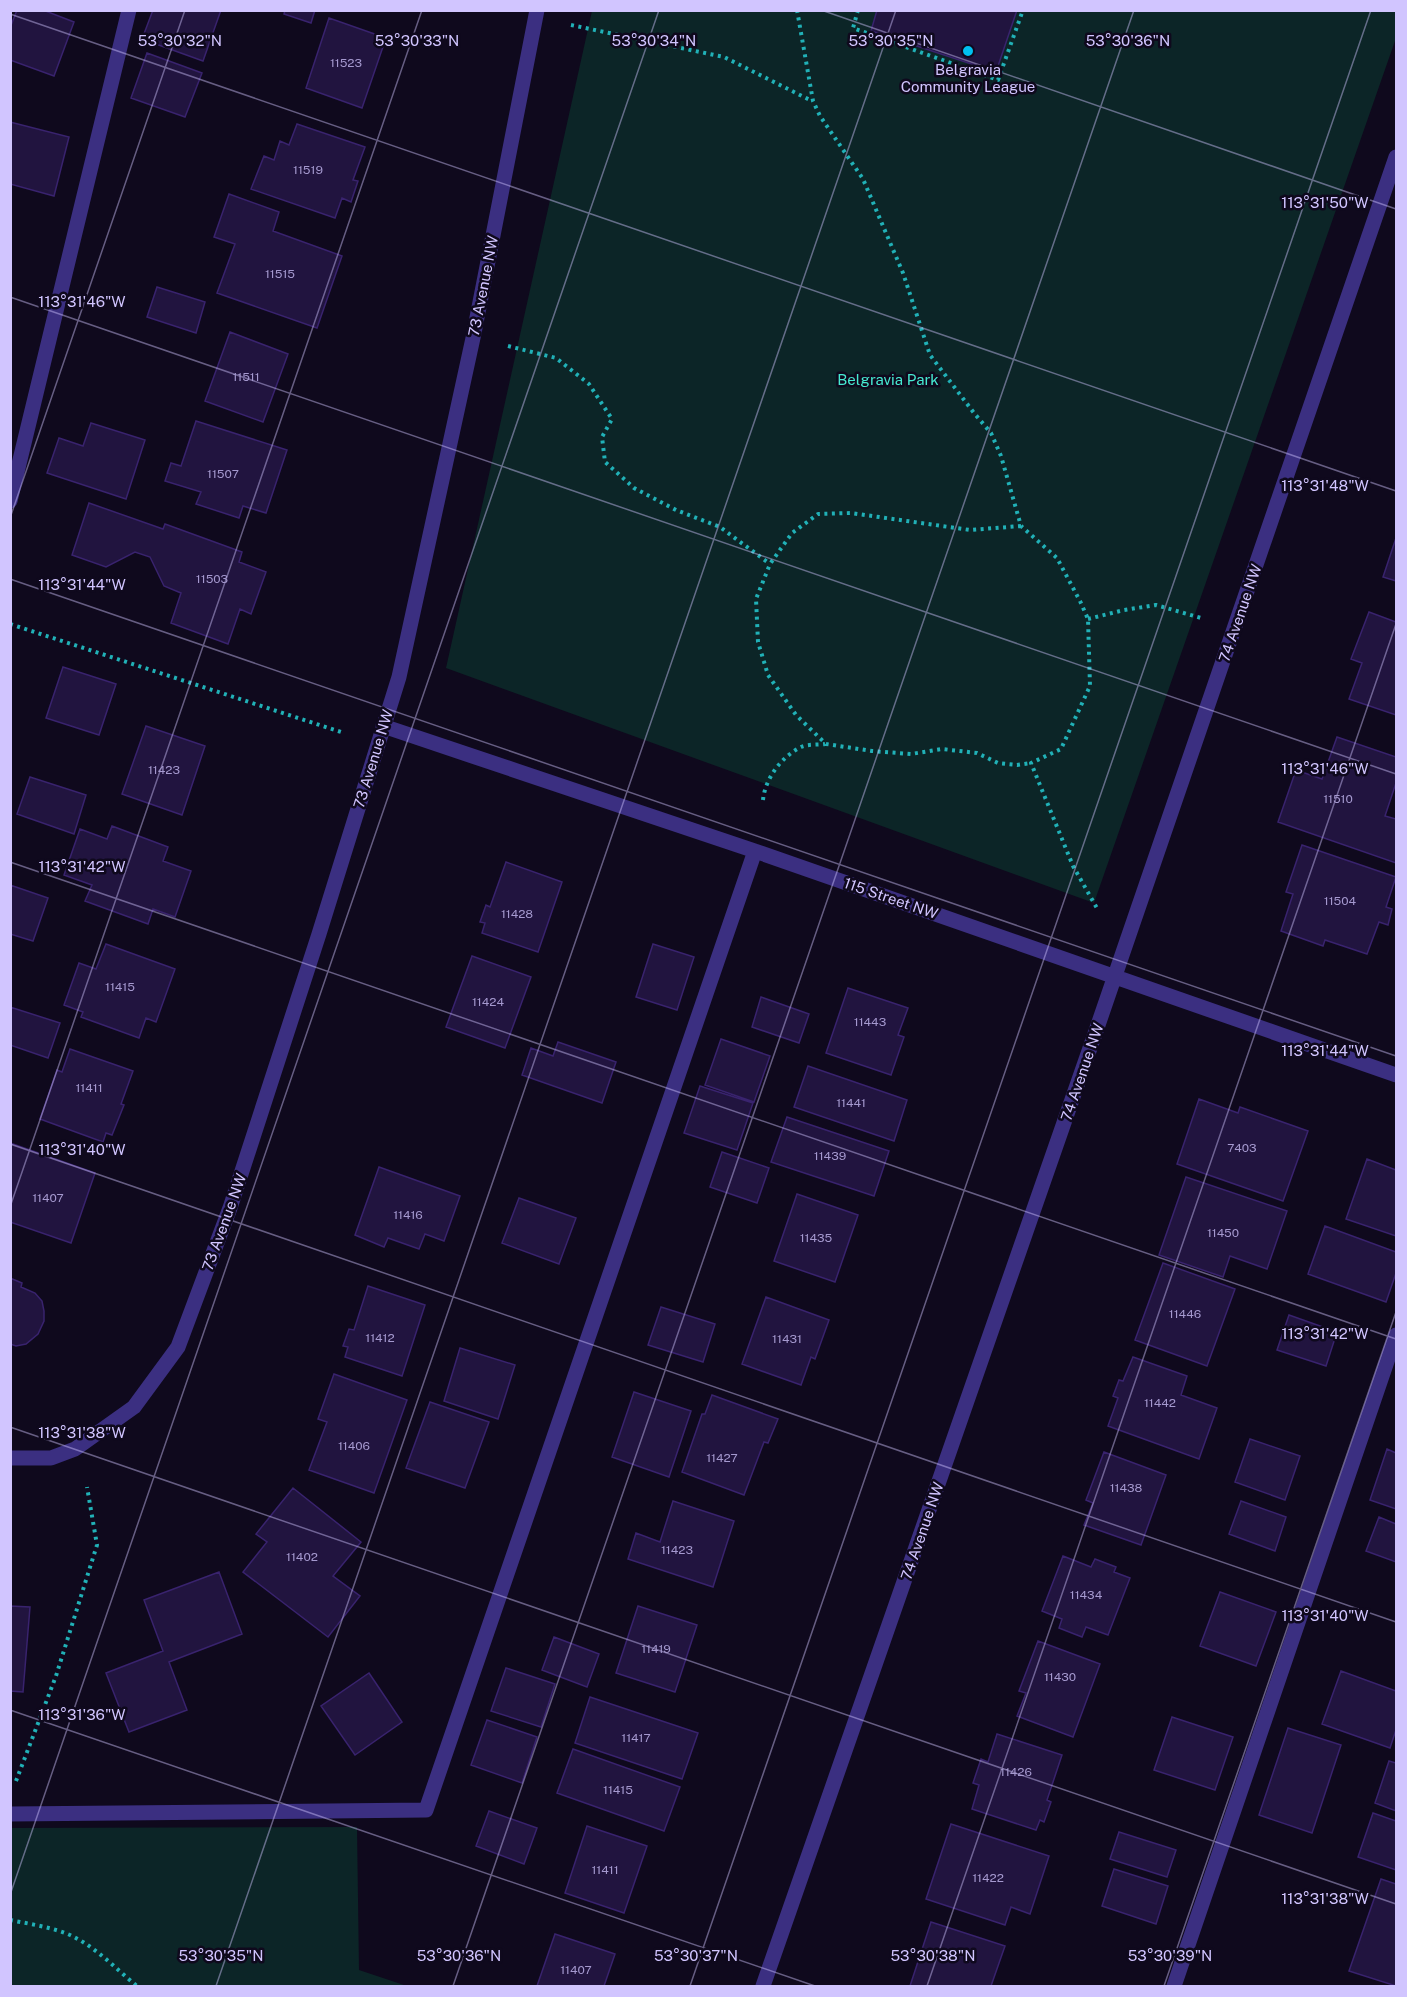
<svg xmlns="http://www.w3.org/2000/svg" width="1407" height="1997" font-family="'Public Sans',sans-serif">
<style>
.green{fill:#0c2527}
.building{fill:#21143f;stroke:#39236e;stroke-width:1.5}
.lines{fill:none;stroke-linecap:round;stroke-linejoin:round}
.path{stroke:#21b1b7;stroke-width:4;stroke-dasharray:3 4.5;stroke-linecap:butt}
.minor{stroke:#3b2f81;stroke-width:15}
.ticks{fill:none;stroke:#d1c5ff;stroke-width:1.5;stroke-opacity:0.45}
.poi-dot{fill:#00c1f0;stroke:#0f091d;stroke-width:2}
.labels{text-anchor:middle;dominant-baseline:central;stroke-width:5;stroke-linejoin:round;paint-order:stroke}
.number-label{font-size:12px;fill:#a599cf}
.poi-label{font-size:15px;fill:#d1c5ff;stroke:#0f091d}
.street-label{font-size:15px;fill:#d1c5ff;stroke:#0f091d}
.park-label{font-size:15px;fill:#46ead1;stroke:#0f091d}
.ticks-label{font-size:15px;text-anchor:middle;fill:#d1c5ff;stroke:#0f091d;stroke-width:5;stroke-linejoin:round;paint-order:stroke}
</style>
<rect width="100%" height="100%" fill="#0f091d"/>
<!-- green -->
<path class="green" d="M 592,11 L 1396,11 L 1396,38 L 1094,903 L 446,668 Z
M 357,1827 L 359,1970 L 407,1986 L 11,1986 L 11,1828 Z"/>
<!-- building -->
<path class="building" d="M 17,10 L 43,10 L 74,22 L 54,76 L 10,60 L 10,28 Z
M 153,10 L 221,10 L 203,61 L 142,39 Z
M 285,10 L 315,10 L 311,23 L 284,14 Z
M 877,10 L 1017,10 L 996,72 L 871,31 Z
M 329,18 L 386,38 L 362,108 L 306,88 Z
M 147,53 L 202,73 L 185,117 L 131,98 Z
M 10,122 L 69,137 L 54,196 L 10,184 Z
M 297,124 L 365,147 L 353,180 L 358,181 L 351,202 L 342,198 L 335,218 L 251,189 L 264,156 L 274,160 L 280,141 L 289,145 Z
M 229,194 L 279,212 L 273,231 L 342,256 L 317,328 L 217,293 L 235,244 L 214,237 Z
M 157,287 L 205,302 L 196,333 L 147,317 Z
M 230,332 L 288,354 L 263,422 L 205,401 Z
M 196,421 L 287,450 L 266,513 L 243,506 L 239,518 L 196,504 L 201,492 L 165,481 L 171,463 L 181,466 Z
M 91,423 L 145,440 L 126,499 L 47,473 L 59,438 L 83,446 Z
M 89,503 L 163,529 L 165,524 L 242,552 L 239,562 L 266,572 L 251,614 L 240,609 L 228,644 L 171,623 L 181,593 L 164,586 L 150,557 L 135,552 L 106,567 L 72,555 Z
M 1396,538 L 1396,581 L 1383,577 Z
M 1369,612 L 1396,622 L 1396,715 L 1349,699 L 1362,663 L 1351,659 Z
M 63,667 L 116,684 L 99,735 L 46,718 Z
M 146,726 L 205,746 L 182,815 L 122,794 Z
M 1337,737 L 1396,757 L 1396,783 L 1385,816 L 1396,819 L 1396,863 L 1278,822 L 1296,770 L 1322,779 Z
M 30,777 L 86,795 L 74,834 L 17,814 Z
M 112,826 L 168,847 L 163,861 L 191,871 L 175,917 L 153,909 L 148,924 L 85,901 L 92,885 L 64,875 L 80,829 L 107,839 Z
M 1302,845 L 1396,877 L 1386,907 L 1392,909 L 1388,925 L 1379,922 L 1367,954 L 1325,940 L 1323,946 L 1281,931 L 1293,894 L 1286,892 Z
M 506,862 L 562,882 L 538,952 L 482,933 L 485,923 L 480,922 L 486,905 L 490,907 Z
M 10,885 L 48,898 L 33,941 L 10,934 Z
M 106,944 L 175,969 L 156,1022 L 146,1018 L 139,1038 L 81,1017 L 83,1012 L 64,1005 L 79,963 L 96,969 Z
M 653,944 L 694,957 L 677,1010 L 636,997 Z
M 472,956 L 531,977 L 505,1048 L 446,1027 Z
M 848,988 L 908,1008 L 898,1035 L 904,1037 L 891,1075 L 826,1053 Z
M 761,997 L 809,1014 L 799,1043 L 752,1027 Z
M 10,1007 L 60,1023 L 48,1058 L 10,1045 Z
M 721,1039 L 770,1056 L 754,1102 L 705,1085 Z
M 558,1042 L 616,1062 L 602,1103 L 522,1075 L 531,1048 L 553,1056 Z
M 70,1049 L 133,1071 L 121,1104 L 124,1105 L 112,1135 L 106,1133 L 103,1142 L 40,1119 L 57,1070 L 62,1072 Z
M 808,1066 L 907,1100 L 894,1141 L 794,1107 Z
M 700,1086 L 753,1103 L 737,1150 L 684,1133 Z
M 1199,1099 L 1238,1113 L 1240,1107 L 1308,1131 L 1283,1201 L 1177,1164 Z
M 787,1117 L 889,1151 L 874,1196 L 771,1162 Z
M 10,1143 L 95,1173 L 71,1243 L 10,1222 Z
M 722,1152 L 769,1168 L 757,1203 L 710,1187 Z
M 1367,1159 L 1396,1170 L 1396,1236 L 1346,1219 Z
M 379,1167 L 460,1196 L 444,1241 L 425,1234 L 419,1249 L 388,1238 L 384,1247 L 355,1235 Z
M 1186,1177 L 1287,1211 L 1267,1269 L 1230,1256 L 1223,1277 L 1159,1255 Z
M 797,1194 L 858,1215 L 835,1282 L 774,1261 Z
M 519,1198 L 576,1218 L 559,1264 L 502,1243 Z
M 1325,1226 L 1396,1252 L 1396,1273 L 1386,1302 L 1308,1274 Z
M 1163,1263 L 1235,1289 L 1207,1366 L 1135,1340 Z
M 10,1278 L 22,1283 L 21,1287 L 35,1293 L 42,1301 L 44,1311 L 44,1321 L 38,1334 L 26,1344 L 16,1346 L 10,1344 Z
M 368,1286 L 425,1305 L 402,1376 L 345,1357 L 348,1347 L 343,1346 L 349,1329 L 354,1330 Z
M 766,1297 L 829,1320 L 815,1359 L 811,1357 L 801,1385 L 742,1364 Z
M 661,1307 L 715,1324 L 703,1362 L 648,1345 Z
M 1289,1315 L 1337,1332 L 1326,1366 L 1277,1350 Z
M 460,1348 L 515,1365 L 498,1419 L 444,1401 Z
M 1133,1357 L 1187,1376 L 1181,1395 L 1217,1408 L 1199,1459 L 1108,1426 L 1118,1398 L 1113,1396 L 1119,1380 L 1123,1381 Z
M 334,1374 L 407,1400 L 374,1493 L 309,1470 L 327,1422 L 318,1419 Z
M 634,1392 L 691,1411 L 669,1477 L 612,1457 Z
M 712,1395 L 778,1419 L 768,1443 L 764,1442 L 744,1495 L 682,1472 L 702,1414 L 705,1414 Z
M 430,1402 L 489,1422 L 465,1488 L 406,1468 Z
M 1250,1439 L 1300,1456 L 1285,1500 L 1235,1482 Z
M 1387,1449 L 1396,1453 L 1396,1509 L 1370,1500 Z
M 1104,1452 L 1166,1475 L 1141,1545 L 1084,1525 L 1093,1503 L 1086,1500 Z
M 293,1488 L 361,1542 L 333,1576 L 360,1596 L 328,1637 L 243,1572 L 267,1542 L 256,1534 Z
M 673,1501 L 734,1521 L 713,1587 L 628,1559 L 636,1533 L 660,1542 Z
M 1241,1501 L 1286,1517 L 1275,1551 L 1229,1534 Z
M 1379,1517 L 1396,1524 L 1396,1562 L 1366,1551 Z
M 1063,1556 L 1091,1567 L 1095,1559 L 1116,1567 L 1114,1572 L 1130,1578 L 1108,1635 L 1086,1627 L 1082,1637 L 1059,1628 L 1062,1619 L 1042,1611 Z
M 219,1572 L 242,1634 L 169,1662 L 187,1710 L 129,1732 L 106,1673 L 163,1651 L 144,1600 Z
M 1220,1592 L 1276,1612 L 1256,1666 L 1200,1646 Z
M 10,1606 L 30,1607 L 23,1692 L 10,1691 Z
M 638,1606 L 697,1625 L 675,1692 L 616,1673 Z
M 554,1637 L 599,1654 L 587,1687 L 542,1670 Z
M 1038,1641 L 1100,1664 L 1073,1737 L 1017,1716 L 1026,1693 L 1019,1691 Z
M 506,1668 L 555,1684 L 541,1727 L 491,1711 Z
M 1341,1671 L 1396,1691 L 1396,1730 L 1390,1748 L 1322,1724 Z
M 369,1673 L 402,1722 L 355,1755 L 321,1706 Z
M 590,1697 L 698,1733 L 682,1779 L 575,1743 Z
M 1172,1717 L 1233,1737 L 1215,1790 L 1154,1770 Z
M 487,1720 L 537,1737 L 522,1783 L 471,1765 Z
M 1288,1728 L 1341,1745 L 1312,1833 L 1259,1815 Z
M 997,1734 L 1062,1755 L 1047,1800 L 1051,1802 L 1044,1822 L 1040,1820 L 1036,1830 L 972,1809 L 979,1785 L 973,1783 L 981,1759 L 988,1762 Z
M 573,1749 L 680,1787 L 664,1831 L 557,1793 Z
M 1389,1761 L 1396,1763 L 1396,1811 L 1375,1803 Z
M 489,1811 L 537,1828 L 524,1864 L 476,1846 Z
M 1373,1813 L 1396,1821 L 1396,1870 L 1358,1857 Z
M 951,1824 L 1049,1856 L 1030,1914 L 1011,1907 L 1005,1925 L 926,1899 Z
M 587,1826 L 647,1846 L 624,1913 L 565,1893 Z
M 1119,1832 L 1176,1850 L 1167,1877 L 1110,1859 Z
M 1114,1869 L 1168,1886 L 1156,1924 L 1102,1906 Z
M 1381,1879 L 1396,1884 L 1396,1986 L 1349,1971 Z
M 931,1922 L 1005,1946 L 991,1986 L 910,1986 Z
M 555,1934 L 615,1954 L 604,1986 L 537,1986 Z"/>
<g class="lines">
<!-- path -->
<path class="path" d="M 797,10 L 813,101 L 820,116 L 863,179 L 903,273 L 930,355 L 974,413 L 991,433 L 1001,456 L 1021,526 L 1057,558 L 1080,601 L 1088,619 L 1090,686 L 1061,749 L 1031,763 L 1073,866 L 1098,910
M 858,10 L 853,28 L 998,80 L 1023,10
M 571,25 L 724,57 L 812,101
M 508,346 L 556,358 L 589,384 L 612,419 L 602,437 L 605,462 L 634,488 L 676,510 L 720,527 L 770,564
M 1021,526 L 970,530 L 851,513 L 818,514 L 792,533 L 770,564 L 756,599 L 758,642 L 768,675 L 796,715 L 826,744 L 872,751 L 911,754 L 942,749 L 977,753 L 998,763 L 1017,765 L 1031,763
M 1088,619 L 1124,610 L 1156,605 L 1201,618
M 10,624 L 341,732
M 763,800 C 765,779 781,757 801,747 C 807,744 818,745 825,744
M 16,1781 L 56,1676 L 97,1545 L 87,1487
M 10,1920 C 30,1924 51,1927 70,1935 C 96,1947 116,1969 137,1986"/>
<!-- minor -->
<path class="minor" d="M 10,501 L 129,10
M 383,726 L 755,851 L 1396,1075
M 10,1458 L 51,1458 L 75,1449 L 134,1407 L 178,1347 L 230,1208 L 319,934 L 399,677 L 473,338 L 537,10
M 10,1814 L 426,1810 L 755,851
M 763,1986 L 1097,1028 L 1396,157
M 1174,1986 L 1396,1335"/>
</g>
<!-- ticks -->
<path class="ticks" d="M 821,10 L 1396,209M 10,14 L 1396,491M 10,297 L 1396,774M 10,518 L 185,10M 10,579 L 1396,1056M 10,862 L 1396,1339M 10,1144 L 1396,1622M 10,1207 L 422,10M 10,1427 L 1396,1904M 10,1710 L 815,1986M 10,1895 L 659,10M 216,1986 L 896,10M 453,1986 L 1134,10M 690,1986 L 1371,10M 927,1986 L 1396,624M 1164,1986 L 1396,1312"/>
<!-- markers -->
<circle class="poi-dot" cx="968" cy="51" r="6"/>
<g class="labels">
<!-- number labels -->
<g class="number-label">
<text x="346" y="63">11523</text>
<text x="308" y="170">11519</text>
<text x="280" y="274">11515</text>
<text x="246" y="377">11511</text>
<text x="223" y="474">11507</text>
<text x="212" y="579">11503</text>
<text x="164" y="770">11423</text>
<text x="1338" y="799">11510</text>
<text x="1340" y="901">11504</text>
<text x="517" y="914">11428</text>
<text x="120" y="987">11415</text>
<text x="488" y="1002">11424</text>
<text x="870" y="1022">11443</text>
<text x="89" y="1088">11411</text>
<text x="851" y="1103">11441</text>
<text x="1242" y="1148">7403</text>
<text x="830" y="1156">11439</text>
<text x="48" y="1198">11407</text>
<text x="408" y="1215">11416</text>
<text x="1223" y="1233">11450</text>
<text x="816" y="1238">11435</text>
<text x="1185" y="1314">11446</text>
<text x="380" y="1338">11412</text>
<text x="787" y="1339">11431</text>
<text x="1160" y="1403">11442</text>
<text x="354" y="1446">11406</text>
<text x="722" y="1458">11427</text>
<text x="1126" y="1488">11438</text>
<text x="677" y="1550">11423</text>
<text x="302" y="1557">11402</text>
<text x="1086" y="1595">11434</text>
<text x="656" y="1649">11419</text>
<text x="1060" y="1677">11430</text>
<text x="636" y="1738">11417</text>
<text x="1016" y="1772">11426</text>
<text x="618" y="1790">11415</text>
<text x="605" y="1870">11411</text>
<text x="988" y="1878">11422</text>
<text x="576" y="1970">11407</text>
</g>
<!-- poi labels -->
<g class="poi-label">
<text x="968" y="69">Belgravia<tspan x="968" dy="17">Community League</tspan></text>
</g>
<!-- street labels -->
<g class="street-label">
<text transform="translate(483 286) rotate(-79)">73 Avenue NW</text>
<text transform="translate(1240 613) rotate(-71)">74 Avenue NW</text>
<text transform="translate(373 759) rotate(-73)">73 Avenue NW</text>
<text transform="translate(891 898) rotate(19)">115 Street NW</text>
<text transform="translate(1082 1072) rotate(-71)">74 Avenue NW</text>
<text transform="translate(224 1222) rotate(-70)">73 Avenue NW</text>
<text transform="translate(922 1531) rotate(-71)">74 Avenue NW</text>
</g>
<!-- park labels -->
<g class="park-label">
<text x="888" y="379">Belgravia Park</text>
</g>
</g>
<g class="ticks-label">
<text x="180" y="46">53°30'32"N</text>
<text x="654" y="46">53°30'34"N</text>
<text x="417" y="46">53°30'33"N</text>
<text x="891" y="46">53°30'35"N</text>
<text x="1128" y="46">53°30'36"N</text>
<text x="1325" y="208">113°31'50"W</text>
<text x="82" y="307">113°31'46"W</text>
<text x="1325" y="491">113°31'48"W</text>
<text x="82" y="590">113°31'44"W</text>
<text x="1325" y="774">113°31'46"W</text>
<text x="82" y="872">113°31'42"W</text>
<text x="1325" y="1056">113°31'44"W</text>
<text x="82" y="1155">113°31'40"W</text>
<text x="1325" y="1339">113°31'42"W</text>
<text x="82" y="1438">113°31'38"W</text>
<text x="1325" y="1621">113°31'40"W</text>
<text x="82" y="1720">113°31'36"W</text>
<text x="1325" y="1904">113°31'38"W</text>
<text x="221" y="1961">53°30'35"N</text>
<text x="459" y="1961">53°30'36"N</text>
<text x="696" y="1961">53°30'37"N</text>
<text x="933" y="1961">53°30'38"N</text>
<text x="1170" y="1961">53°30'39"N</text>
</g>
<!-- border -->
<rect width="1407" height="1997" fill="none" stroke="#d1c5ff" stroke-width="24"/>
</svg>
